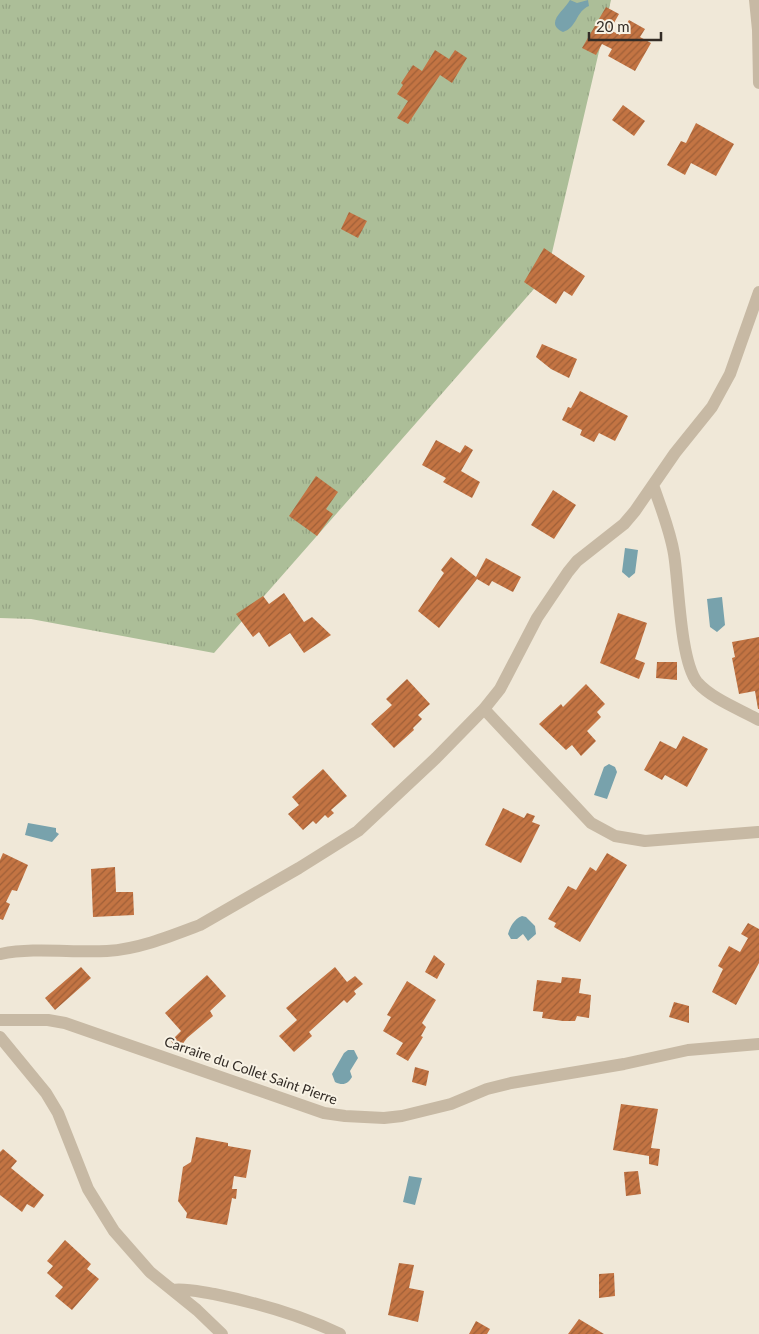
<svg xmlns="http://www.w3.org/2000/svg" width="759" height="1334" font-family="Lato,sans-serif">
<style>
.grass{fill:url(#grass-tufts)}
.water{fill:#78a2ac}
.building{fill:url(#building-hatch)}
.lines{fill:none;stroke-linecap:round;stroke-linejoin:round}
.minor{stroke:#c7b9a4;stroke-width:12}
.labels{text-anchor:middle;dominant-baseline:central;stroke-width:4;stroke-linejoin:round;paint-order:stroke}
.street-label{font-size:14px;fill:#332c26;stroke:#f8f2e4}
</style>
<defs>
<pattern id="grass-tufts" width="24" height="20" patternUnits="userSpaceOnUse" patternTransform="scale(1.25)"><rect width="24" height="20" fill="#acbe98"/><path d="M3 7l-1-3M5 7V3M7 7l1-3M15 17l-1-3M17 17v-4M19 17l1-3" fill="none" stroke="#94a383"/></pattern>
<pattern id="building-hatch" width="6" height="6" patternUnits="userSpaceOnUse" patternTransform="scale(1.25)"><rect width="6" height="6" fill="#c37443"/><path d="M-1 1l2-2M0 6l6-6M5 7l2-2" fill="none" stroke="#9f5f38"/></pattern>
</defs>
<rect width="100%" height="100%" fill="#f0e8d8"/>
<!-- grass -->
<path class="grass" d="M 0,0 L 611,0 L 547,274 L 214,653 L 31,619 L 0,618 Z"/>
<!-- water -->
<path class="water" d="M 570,0 L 577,3 L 588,0 L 589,6 C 576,11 577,28 563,32 C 544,23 564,11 570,0 Z
M 625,548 L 638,550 L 635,573 L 629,578 L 622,572 Z
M 722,597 L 725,625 L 717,632 L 710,627 L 707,599 Z
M 609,764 L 615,767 L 617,772 L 607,799 L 594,795 L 604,767 Z
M 28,823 L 56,828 L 56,832 L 59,834 L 52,842 L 25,835 Z
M 522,916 L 526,917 L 535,926 L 536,934 L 528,941 L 523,934 L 517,939 L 511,939 L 508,934 C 510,927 514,919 522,916 Z
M 348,1050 L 354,1050 L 358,1058 L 350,1071 L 352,1077 C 348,1084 343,1086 335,1082 L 332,1074 L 344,1053 Z
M 409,1176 L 422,1178 L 415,1205 L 403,1202 Z"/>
<!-- building -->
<path class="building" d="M 606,7 L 619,14 L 610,30 L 620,35 L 629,20 L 645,29 L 640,37 L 651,43 L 635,71 L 608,56 L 612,49 L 602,44 L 596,55 L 582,48 Z
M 435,50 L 449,59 L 455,50 L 467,58 L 452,83 L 440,75 L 408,124 L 397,118 L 408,101 L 397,94 L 403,85 L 401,83 L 413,65 L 422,71 Z
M 623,105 L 645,121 L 634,136 L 612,120 Z
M 696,123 L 734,144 L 716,176 L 691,163 L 685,175 L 667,165 L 681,141 L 686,143 Z
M 349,212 L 367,221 L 358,238 L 341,229 Z
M 544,248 L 585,276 L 572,296 L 564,291 L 556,304 L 524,282 Z
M 542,344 L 577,359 L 569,378 L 551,369 L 536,357 Z
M 580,391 L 628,416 L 615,441 L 599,433 L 594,442 L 580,435 L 582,430 L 562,420 L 568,407 L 571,408 Z
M 436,440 L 460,453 L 465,445 L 473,450 L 461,471 L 480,482 L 472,498 L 443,482 L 446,478 L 422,465 Z
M 316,476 L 338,492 L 326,509 L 333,514 L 317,536 L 289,516 Z
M 553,490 L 576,505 L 554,539 L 531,525 Z
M 451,557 L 476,577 L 486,558 L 521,577 L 513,592 L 492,581 L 489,586 L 477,579 L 439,628 L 418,611 L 444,573 L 441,570 Z
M 284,593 L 304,622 L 312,617 L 331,635 L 304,653 L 290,633 L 269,647 L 259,632 L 253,637 L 236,614 L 263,596 L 269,604 Z
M 618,613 L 647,623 L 635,659 L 645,663 L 639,679 L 600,663 Z
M 759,637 L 759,709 L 758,709 L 755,691 L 739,694 L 732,658 L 735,657 L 732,642 Z
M 657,662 L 677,662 L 677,680 L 656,678 Z
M 407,679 L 430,704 L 418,715 L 422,719 L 413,728 L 414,730 L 394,748 L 371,724 L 392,705 L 386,699 Z
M 586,684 L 605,704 L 597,712 L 601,717 L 587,731 L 596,741 L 581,756 L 572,745 L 566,750 L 539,724 L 561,704 L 563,707 Z
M 683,736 L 708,749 L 687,787 L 665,775 L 662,780 L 644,770 L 660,741 L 676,749 Z
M 323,769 L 347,796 L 331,810 L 334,813 L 328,818 L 325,815 L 316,824 L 313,821 L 303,830 L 288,814 L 299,805 L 292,797 Z
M 503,808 L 524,818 L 527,813 L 535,816 L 532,822 L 540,825 L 521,863 L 485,845 Z
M 3,853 L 28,865 L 17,891 L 12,890 L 6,902 L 10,904 L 3,920 L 0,919 L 0,860 Z
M 607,853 L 627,865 L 580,942 L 554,927 L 556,923 L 548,919 L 568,886 L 576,890 L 590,867 L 596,871 Z
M 115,867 L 116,892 L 133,892 L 134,915 L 93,917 L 91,869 Z
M 748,923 L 759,929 L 759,963 L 736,1005 L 712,992 L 723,969 L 718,966 L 729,946 L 740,952 L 748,938 L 741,934 Z
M 434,955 L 445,964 L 437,979 L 425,972 Z
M 81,967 L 91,978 L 55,1010 L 45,998 Z
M 335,967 L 347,982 L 355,976 L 363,984 L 354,991 L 356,994 L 347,1003 L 344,1000 L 309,1032 L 312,1036 L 294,1052 L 279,1036 L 297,1020 L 286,1008 Z
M 207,975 L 226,996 L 210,1011 L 213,1016 L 187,1038 L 178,1050 L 171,1041 L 181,1031 L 165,1013 Z
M 562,977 L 581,979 L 579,993 L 591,995 L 589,1018 L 577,1016 L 575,1021 L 563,1021 L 542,1018 L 543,1012 L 533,1011 L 537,980 L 561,983 Z
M 407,981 L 436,1000 L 422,1023 L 426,1027 L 421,1036 L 423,1037 L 408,1061 L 396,1054 L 403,1043 L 383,1031 L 391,1017 L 387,1015 Z
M 674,1002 L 689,1006 L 689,1023 L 669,1017 Z
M 415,1067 L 429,1071 L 426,1086 L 412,1082 Z
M 621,1104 L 658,1109 L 651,1148 L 660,1149 L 658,1166 L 649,1164 L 649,1156 L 613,1150 Z
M 196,1137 L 228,1143 L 228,1146 L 251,1150 L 246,1178 L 234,1176 L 232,1189 L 237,1189 L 236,1199 L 232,1198 L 227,1225 L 186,1218 L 187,1213 L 178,1201 L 183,1167 L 191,1162 Z
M 3,1149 L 17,1161 L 11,1168 L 44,1195 L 34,1208 L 27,1204 L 22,1212 L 0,1195 L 0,1152 Z
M 638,1171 L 641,1194 L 626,1196 L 624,1172 Z
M 65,1240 L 91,1264 L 87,1269 L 99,1279 L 72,1310 L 55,1296 L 63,1287 L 47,1273 L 53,1266 L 47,1261 Z
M 399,1263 L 414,1265 L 409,1288 L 424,1291 L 418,1322 L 388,1315 Z
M 614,1273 L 615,1296 L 599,1298 L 599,1274 Z
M 579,1319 L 604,1334 L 568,1334 Z
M 476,1321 L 490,1329 L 487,1334 L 469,1334 Z"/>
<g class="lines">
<!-- minor -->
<path class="minor" d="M 755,0 L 758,30 L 759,83
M 653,485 C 661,508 670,530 674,554 C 679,584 680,660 697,682 C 712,699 739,709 759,720
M 484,709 L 591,823 L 615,836 L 645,841 L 758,832
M 0,954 C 35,947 72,953 107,951 C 139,949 171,936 200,925 L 299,868 L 358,831 L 436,758 L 484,709 L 500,689 L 537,618 L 568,572 L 577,561 L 624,524 L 635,511 L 675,453 L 712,407 L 730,374 L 759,292
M 0,1020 L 48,1020 L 65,1023 L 324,1113 L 345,1116 L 384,1118 L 402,1116 L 451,1104 L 487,1089 L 511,1083 L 624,1064 L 688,1050 L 759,1044
M 0,1037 L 46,1093 L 58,1113 L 88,1189 L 114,1231 L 150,1272 L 197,1310 L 222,1334
M 172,1290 C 186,1288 200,1292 214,1294 C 258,1303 300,1315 340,1334"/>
</g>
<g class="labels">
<!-- street labels -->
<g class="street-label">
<text transform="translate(251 1070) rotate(19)">Carraire du Collet Saint Pierre</text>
</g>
</g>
<!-- scale -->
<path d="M589 32v8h72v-8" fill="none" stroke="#332c26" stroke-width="2.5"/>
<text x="596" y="32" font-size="15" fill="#332c26" stroke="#f8f2e4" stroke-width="4" paint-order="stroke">20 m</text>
</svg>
